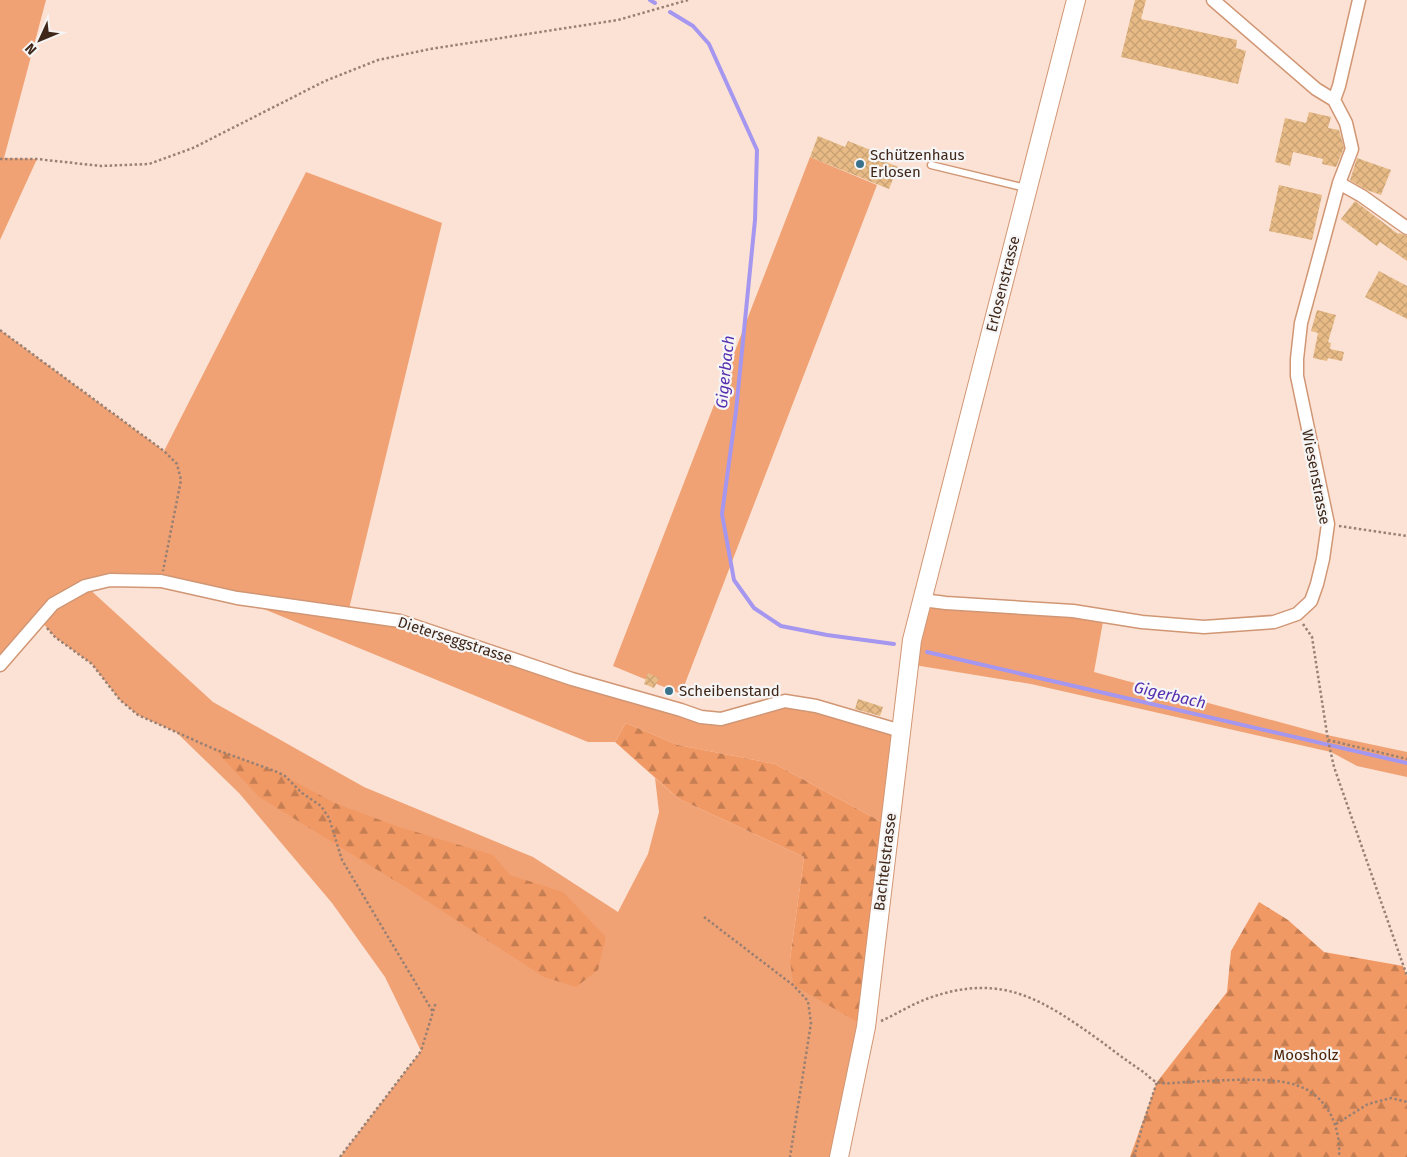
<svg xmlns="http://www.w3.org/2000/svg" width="1407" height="1157" font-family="'Fira Sans',sans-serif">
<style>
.green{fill:#f0a275}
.forest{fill:url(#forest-firs)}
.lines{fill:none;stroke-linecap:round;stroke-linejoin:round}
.stream{stroke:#a597ef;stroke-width:4}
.building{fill:url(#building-cross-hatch)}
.lane-casing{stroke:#d19674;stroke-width:9}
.street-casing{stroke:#d19674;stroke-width:15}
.secondary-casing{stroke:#d19674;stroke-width:20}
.path{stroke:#998072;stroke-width:2.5;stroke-dasharray:2.5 2.5;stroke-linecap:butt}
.lane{stroke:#fff;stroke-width:6}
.street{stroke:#fff;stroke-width:12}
.secondary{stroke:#fff;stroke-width:18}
.poi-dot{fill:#3a728c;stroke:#f5f5f5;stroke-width:2}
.labels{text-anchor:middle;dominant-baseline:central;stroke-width:4.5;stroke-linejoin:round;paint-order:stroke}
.poi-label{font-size:15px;fill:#3f2719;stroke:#f5f5f5;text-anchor:start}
.street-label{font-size:15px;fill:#3f2719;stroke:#f5f5f5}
.park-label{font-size:15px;fill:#4e2306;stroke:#f5f5f5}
.water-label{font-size:16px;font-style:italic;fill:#5730af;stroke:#f5f5f5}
</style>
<defs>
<pattern id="forest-firs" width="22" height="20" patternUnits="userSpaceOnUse" patternTransform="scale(1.25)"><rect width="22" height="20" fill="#f19965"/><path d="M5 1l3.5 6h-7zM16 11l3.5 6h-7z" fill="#c57d52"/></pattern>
<pattern id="building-cross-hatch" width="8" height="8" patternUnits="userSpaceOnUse" patternTransform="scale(1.25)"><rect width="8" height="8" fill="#e7ba86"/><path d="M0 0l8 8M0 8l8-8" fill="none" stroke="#c7a073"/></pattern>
</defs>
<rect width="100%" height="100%" fill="#fce2d4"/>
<!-- green -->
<path class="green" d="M 0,0 L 46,0 L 4,158 L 37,159 L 0,240 Z
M 810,157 L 877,185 L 681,694 L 613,666 Z
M 306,172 L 442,223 L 348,613 L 400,621 L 701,717 L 785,701 L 901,731 L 889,826 L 775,764 L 678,745 L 626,723 L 615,742 L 588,742 L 237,598 L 161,581 L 86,586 L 213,702 L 364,787 L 533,857 L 618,912 L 648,854 L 659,812 L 655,778 L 679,799 L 804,857 L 790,959 L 866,1027 L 839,1157 L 340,1157 L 421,1051 L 385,977 L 332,903 L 239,793 L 176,732 L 138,715 L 120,700 L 92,664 L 55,637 L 40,620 L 0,665 L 0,330 L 164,451 Z
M 922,600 L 1104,616 L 1094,672 L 1327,735 L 1407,752 L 1407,777 L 1357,766 L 1331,752 L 1031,684 L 908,664 Z"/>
<!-- forest -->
<path class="forest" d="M 626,723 L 678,745 L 775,764 L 889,826 L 866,1027 L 793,985 L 790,959 L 804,857 L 679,799 L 615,742 Z
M 214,749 L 275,771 L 335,803 L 396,826 L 493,855 L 510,875 L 563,892 L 606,937 L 598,970 L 576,987 L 544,977 L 410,890 L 259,797 Z
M 1259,902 L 1288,920 L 1324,952 L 1403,966 L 1407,976 L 1407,1157 L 1130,1157 L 1157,1082 L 1227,992 L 1231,951 Z"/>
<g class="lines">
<!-- stream -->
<path class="stream" d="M 650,0 L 655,3
M 670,12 L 693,26 L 709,44 L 757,150 L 755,220 L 736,411 L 722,514 L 734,580 L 754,608 L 781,626 L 827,635 L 894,644
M 927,652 L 1407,763"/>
</g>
<!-- building -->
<path class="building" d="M 1135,0 L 1146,0 L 1141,19 L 1237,40 L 1236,48 L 1246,51 L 1238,84 L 1121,57 Z
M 1309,112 L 1331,117 L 1328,128 L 1339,130 L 1344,148 L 1336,167 L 1322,164 L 1323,159 L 1293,152 L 1290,166 L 1275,162 L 1285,118 L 1306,123 Z
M 818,136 L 845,147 L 848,141 L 888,157 L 886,162 L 898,167 L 889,189 L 810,157 Z
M 1357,158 L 1391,170 L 1381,195 L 1367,190 L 1350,180 Z
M 1279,185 L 1322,195 L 1312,240 L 1269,231 Z
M 1355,201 L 1398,234 L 1399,233 L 1407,236 L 1407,261 L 1380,242 L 1377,246 L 1341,219 Z
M 1379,271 L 1407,286 L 1407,319 L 1365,297 Z
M 1317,310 L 1336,315 L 1328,342 L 1331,343 L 1330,349 L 1344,352 L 1342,361 L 1328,358 L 1327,361 L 1313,358 L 1318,333 L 1311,331 Z
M 648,673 L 659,678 L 654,688 L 644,684 Z
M 858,699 L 883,707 L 880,716 L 855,709 Z"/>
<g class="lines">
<!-- lane casing -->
<g class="lane-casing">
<path id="lane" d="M 931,165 L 1026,188"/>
</g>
<!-- street casing -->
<g class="street-casing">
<path id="street" d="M 1213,0 L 1316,89 L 1334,100
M 1339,183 L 1362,196 L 1407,228
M 922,600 L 946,603 L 1073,611 L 1142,622 L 1204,627 L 1274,622 L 1297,614 L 1311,601 L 1317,584 L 1323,559 L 1328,524 L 1297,376 L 1297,359 L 1301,323 L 1339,183 L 1352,149 L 1346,123 L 1334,100 L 1339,86 L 1359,0
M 0,665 L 53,604 L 85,586 L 110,580 L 161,581 L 237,598 L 400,621 L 572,679 L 681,710 L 701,717 L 721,719 L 785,701 L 816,706 L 901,731"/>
</g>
<!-- secondary casing -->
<g class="secondary-casing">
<path id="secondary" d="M 839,1157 L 866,1027 L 912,640 L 1076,0"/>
</g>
<!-- path -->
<path class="path" d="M 0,159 L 37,159 L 101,166 L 149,164 L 193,148 L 325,81 L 378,60 L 430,49 L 618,20 L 688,0
M 0,330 L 164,451 L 177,464 L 181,480 L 163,571
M 1339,526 L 1407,536
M 1303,624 L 1312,637 L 1328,740 L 1334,767 L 1407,976
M 47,628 L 55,637 L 92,664 L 120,700 L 138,715 L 214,749 L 275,771 L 285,776 L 302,793 L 321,806 L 329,818 L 342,860 L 433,1012
M 1328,740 L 1407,759
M 704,917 L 793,985 L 808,1001 L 811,1023 L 790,1157
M 881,1021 C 897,1014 912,1004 929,998 C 1003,972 1043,1000 1102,1042 C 1116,1053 1130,1063 1145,1073 C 1148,1076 1153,1081 1157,1082 C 1165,1085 1178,1082 1187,1082 C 1217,1081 1269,1076 1296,1085 C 1327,1095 1341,1126 1339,1157
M 1336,1124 L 1368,1104 L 1391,1098 L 1407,1102
M 340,1157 L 421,1051 L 436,1002
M 1134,1157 L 1142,1127 L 1157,1082"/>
<!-- lane -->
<use href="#lane" class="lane"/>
<!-- street -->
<use href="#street" class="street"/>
<!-- secondary -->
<use href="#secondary" class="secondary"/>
</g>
<!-- markers -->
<g class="poi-dot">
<circle cx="860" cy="164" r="5"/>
<circle cx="669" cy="691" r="5"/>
</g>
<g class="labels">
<!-- poi labels -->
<g class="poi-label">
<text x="870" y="155">Schützenhaus<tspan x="870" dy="17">Erlosen</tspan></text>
<text x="679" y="691">Scheibenstand</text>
</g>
<!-- street labels -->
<g class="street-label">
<text transform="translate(1003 284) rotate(-76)">Erlosenstrasse</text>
<text transform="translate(1316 477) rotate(79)">Wiesenstrasse</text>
<text transform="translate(455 640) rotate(18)">Dieterseggstrasse</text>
<text transform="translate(885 862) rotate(-83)">Bachtelstrasse</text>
</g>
<!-- park labels -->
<g class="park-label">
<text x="1306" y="1055">Moosholz</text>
</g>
<!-- water labels -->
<g class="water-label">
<text transform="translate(725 372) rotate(-84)">Gigerbach</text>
<text transform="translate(1170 695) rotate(13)">Gigerbach</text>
</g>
</g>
<!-- north arrow -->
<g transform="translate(40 40) rotate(226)" stroke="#f5f5f5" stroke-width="4" paint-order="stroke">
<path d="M0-4L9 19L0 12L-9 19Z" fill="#3f2719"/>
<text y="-8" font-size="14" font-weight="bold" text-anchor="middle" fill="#3f2719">N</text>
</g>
</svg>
